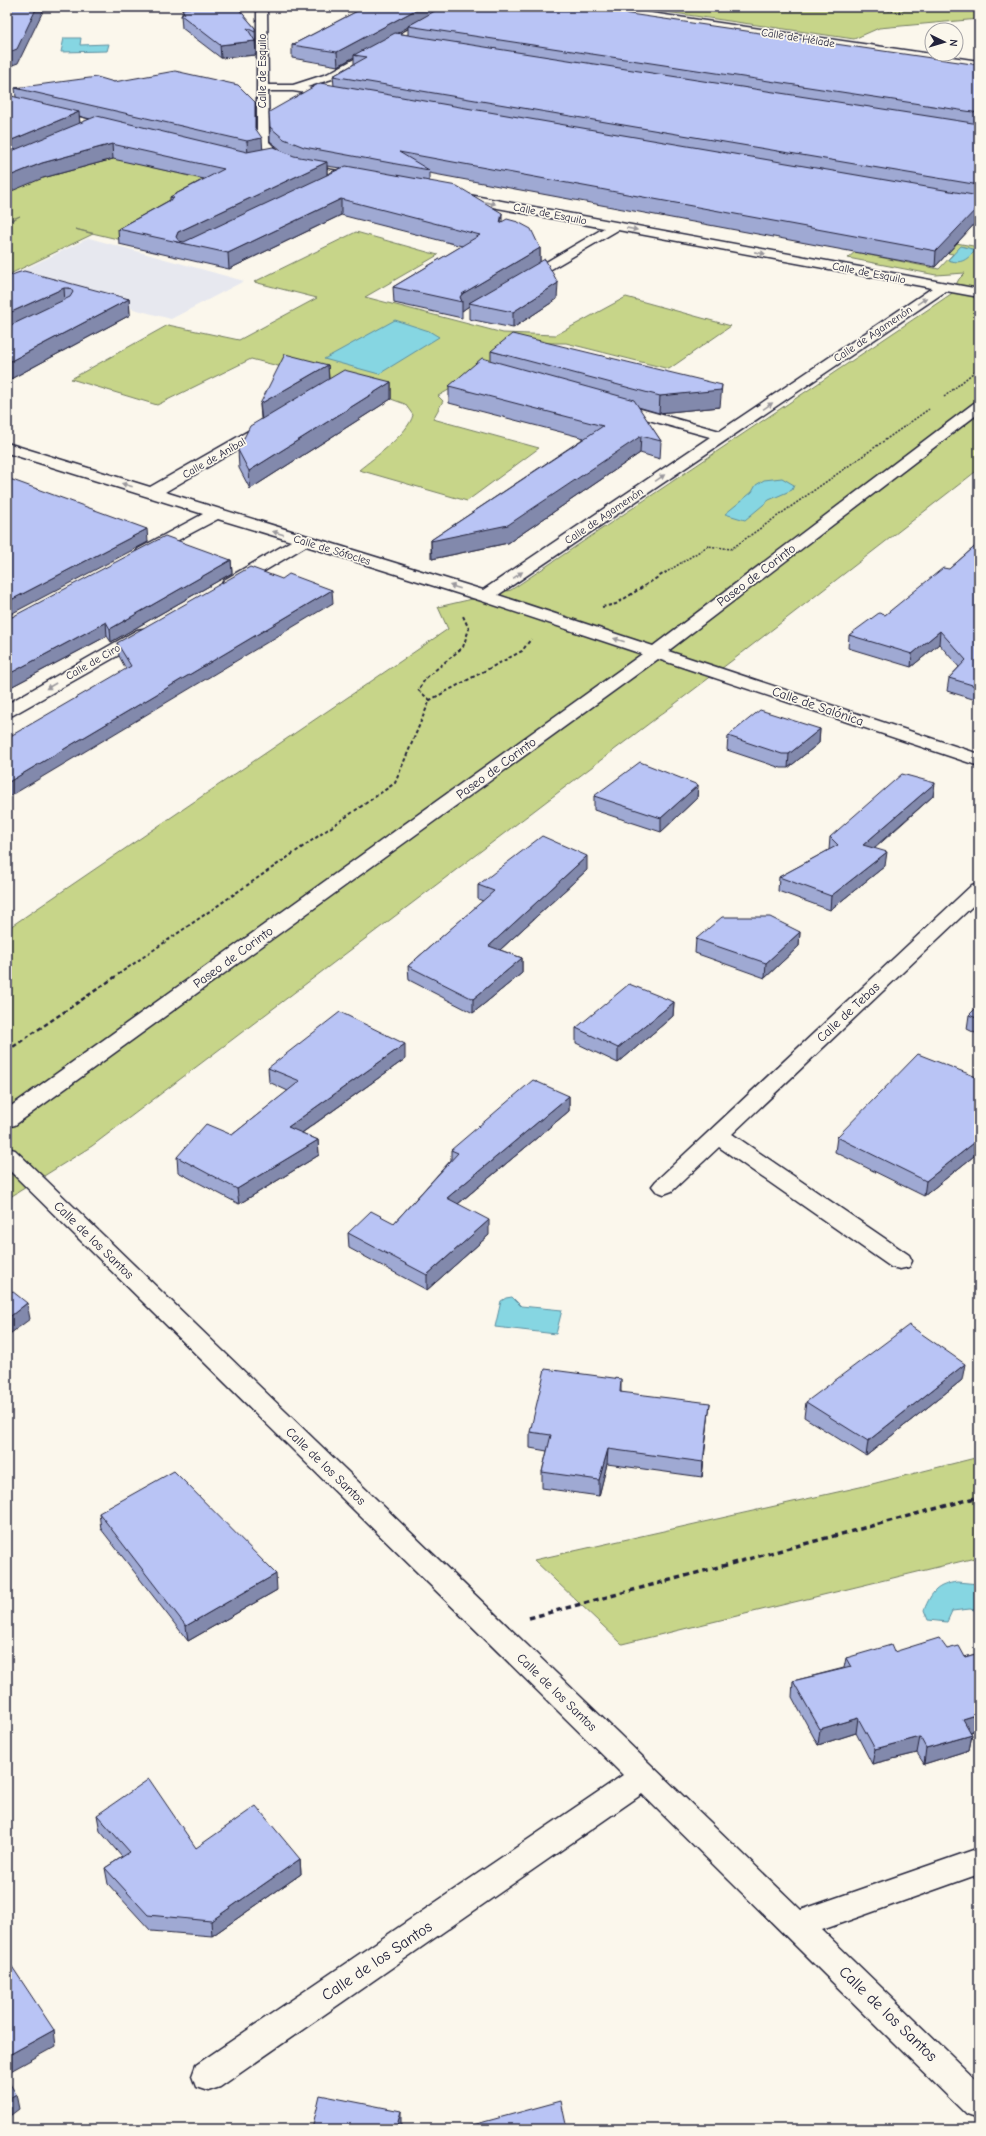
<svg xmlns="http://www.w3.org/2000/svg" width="986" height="2136" font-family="'Comic Neue',sans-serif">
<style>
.built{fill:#e7e8ef}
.green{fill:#c7d589;stroke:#747c62;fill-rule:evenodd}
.water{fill:#86d6e2;stroke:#5e8e9f}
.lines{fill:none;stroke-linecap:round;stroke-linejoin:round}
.minor-casing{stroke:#22223b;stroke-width:3}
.path-far3{stroke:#22223b;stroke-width:1.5;stroke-dasharray:2 1.5;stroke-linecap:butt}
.path-far2{stroke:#22223b;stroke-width:2;stroke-dasharray:3.5 2.5;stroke-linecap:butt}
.path-far1{stroke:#22223b;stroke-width:2.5;stroke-dasharray:4.5 3;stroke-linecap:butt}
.path{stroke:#22223b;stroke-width:3.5;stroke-dasharray:5.5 4;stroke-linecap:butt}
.minor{fill:#fbf7ec;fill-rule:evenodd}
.wall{fill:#9fa9d3;stroke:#22223b;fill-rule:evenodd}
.shaded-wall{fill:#8289ac;stroke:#22223b}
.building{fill:#b9c4f5;stroke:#22223b}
.oneway{fill:#99979c}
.labels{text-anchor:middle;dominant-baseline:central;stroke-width:3.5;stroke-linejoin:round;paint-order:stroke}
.far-street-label{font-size:11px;fill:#22223b;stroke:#fbf7ec}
.street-label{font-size:13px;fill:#22223b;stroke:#fbf7ec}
.near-street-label{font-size:16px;fill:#22223b;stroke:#fbf7ec}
</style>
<rect width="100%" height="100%" fill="#fbf7ec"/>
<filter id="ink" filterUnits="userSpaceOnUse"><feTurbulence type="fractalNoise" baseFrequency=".025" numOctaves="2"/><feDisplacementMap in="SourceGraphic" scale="8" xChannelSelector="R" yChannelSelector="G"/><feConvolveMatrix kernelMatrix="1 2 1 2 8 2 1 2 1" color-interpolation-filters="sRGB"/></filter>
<g filter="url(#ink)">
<!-- built -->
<path class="built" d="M 89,238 L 244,281 L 171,319 L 10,276 Z"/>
<!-- green -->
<path class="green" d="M 632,7 L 979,7 L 979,19 L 879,28 L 854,39 Z
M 97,154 L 205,180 L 126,241 L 75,229 L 93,234 L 10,274 L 7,273 L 7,223 L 20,216 L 7,221 L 7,191 Z
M 880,230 L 979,247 L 979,469 L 742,653 L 92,1146 L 7,1199 L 7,929 L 448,629 L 438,607 L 511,590 L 951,294 L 959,279 L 965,273 L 936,275 L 848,258 ZM 878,240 L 953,254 L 939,269 L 864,254 Z
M 356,232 L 438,255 L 365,297 L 503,333 L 556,335 L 626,297 L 731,326 L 669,369 L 566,343 L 532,343 L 438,396 L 443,401 L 433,419 L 539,448 L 467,501 L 359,470 C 375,457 408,434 413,415 L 405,404 L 391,399 L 282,367 L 251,359 L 157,405 L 71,379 L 168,325 L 239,340 L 317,298 L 254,282 Z
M 979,1457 L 979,1557 L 622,1644 L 534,1560 L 860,1487 Z"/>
<!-- water -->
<path class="water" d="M 64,38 L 81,38 L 80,45 L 109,44 L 107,51 L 61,52 Z
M 961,246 L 976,250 C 967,259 962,265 948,260 Z
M 395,320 L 429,331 L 439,337 L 379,374 L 324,359 Z
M 782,478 L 794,485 L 792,490 L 769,500 L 745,520 L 725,514 L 752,492 L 756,485 L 764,480 Z
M 512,1297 L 521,1306 L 562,1310 L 556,1334 L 495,1327 L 501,1301 L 506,1298 Z
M 957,1582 L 979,1584 L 979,1611 L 970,1609 L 952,1611 L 947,1622 L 928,1620 L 924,1610 C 932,1591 937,1585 957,1582 Z"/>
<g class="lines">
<!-- minor casing -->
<g class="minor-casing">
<path id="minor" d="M 257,7 L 267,7 L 268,85 L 293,85 L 327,74 L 431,17 L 439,17 L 440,19 L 335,78 L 307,87 L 341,93 L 343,95 L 341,97 L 337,98 L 293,91 L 268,91 L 269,142 C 294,169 331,168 364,176 L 366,179 L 364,182 L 360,183 C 326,176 279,174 257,143 Z
M 617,8 L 979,61 L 979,67 L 613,13 L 612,11 Z
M 7,101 L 118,126 L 120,129 L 114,133 L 7,107 Z
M 453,192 L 979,289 L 979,297 L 946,291 L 498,595 L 653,646 L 974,403 L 979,402 L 979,413 L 668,651 L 979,754 L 979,766 L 658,659 L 15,1125 L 7,1127 L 7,1109 L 642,654 L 479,600 L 306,546 L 236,588 L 224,588 L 222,584 L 224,580 L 291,541 L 218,519 L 150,555 L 138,555 L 136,552 L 138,549 L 203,514 L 7,453 L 7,443 L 150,487 L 264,422 L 274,422 L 277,425 L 274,428 L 165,492 L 483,590 L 710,437 L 609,409 L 607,406 L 609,403 L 619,403 L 720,431 L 932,288 L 618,230 L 524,285 L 519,284 L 517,281 L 519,278 L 604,228 L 449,199 L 447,196 Z
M 143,629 L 149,630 L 152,634 L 149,638 L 13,715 L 7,716 L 7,704 L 137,630 Z
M 979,883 L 979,900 L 732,1134 L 909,1255 L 912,1261 L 909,1267 L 900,1269 L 891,1267 L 719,1147 L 672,1191 L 664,1194 L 656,1191 L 652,1186 L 656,1181 L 972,885 Z
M 7,1148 L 15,1150 L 801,1910 L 979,1848 L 979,1874 L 822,1930 L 979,2082 L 979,2119 L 967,2115 L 642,1794 L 220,2087 L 208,2091 L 196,2087 L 192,2076 L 196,2065 L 623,1775 L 7,1168 Z"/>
</g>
<!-- path-far3 -->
<path class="path-far3" d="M 777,7 L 788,10
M 871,7 L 898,12 L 908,7
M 944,397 L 979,368
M 665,573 L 708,546 L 731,549 L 929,409"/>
<!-- path-far2 -->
<path class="path-far2" d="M 602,607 L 616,604 L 666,572
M 430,700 L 418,690 L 426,678 L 463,647 L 469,629 L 463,616
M 113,978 L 395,783 L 430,700 L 522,651 L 531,639"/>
<!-- path-far1 -->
<path class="path-far1" d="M 7,1051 L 115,977"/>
<!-- path -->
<path class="path" d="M 529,1618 L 979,1497"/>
<!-- minor -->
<use href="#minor" class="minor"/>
</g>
<!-- wall -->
<path class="wall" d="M 186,7 L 237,7 L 255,28 L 256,55 L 221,58 L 182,28 L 181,15 L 182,15 L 182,9 L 188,8 Z
M 365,7 L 979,65 L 979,219 L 935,267 L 429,173 L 429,181 L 502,222 L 540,248 L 540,262 L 557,299 L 513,328 L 469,319 L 469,306 L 462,311 L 462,318 L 394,303 L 393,287 L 462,246 L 341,215 L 229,269 L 119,244 L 118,229 L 170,200 L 170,197 L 204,179 L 113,159 L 43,178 L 16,97 L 15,88 L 114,82 L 255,102 L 256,130 L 263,149 L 281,150 L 270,141 L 270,127 L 334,86 L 333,76 L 354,64 L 354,57 L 338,66 L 292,58 L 292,45 ZM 408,27 L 408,35 L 397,33 ZM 79,116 L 90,119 L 80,123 ZM 327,166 L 340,168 L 327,174 Z
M 7,277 L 129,299 L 130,315 L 7,381 Z
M 491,351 L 720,407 L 659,413 L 638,407 L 661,441 L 660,459 L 640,453 L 508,543 L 432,559 L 431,558 L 431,540 L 584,438 L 449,403 L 449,386 L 491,361 Z
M 328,365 L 329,379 L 391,382 L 391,399 L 250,489 L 239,468 L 238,450 L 261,419 L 260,404 Z
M 979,543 L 979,701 L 947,691 L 949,678 L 959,667 L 939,644 L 911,667 L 848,648 L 849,635 L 885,615 L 949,569 Z
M 231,560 L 232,573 L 111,642 L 107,636 L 7,689 L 7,618 L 12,617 Z
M 333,603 L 126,669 L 119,656 L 117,643 Z
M 820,729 L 819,743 L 788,768 L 781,768 L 727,750 L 728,736 Z
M 935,783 L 933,796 L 874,849 L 885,866 L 830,910 L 778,891 L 779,877 L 829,850 L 830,837 Z
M 698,785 L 697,798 L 661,832 L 594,810 L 594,796 Z
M 587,870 L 500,950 L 522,958 L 522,973 L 473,1013 L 409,980 L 408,966 L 483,901 L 478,899 L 478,885 Z
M 800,932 L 799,946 L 765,978 L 695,953 L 696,939 Z
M 674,1002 L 673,1016 L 618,1063 L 576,1043 L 576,1028 Z
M 979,1005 L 979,1035 L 967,1029 L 969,1015 Z
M 405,1059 L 302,1133 L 318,1140 L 319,1155 L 239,1204 L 178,1172 L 177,1157 L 232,1135 L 288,1091 L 269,1082 L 268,1068 Z
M 979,1078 L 979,1152 L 924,1196 L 835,1152 L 837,1137 Z
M 569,1096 L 569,1111 L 458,1204 L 489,1235 L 427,1290 L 349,1248 L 348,1233 L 394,1223 L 451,1160 L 451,1150 Z
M 621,1379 L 621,1392 L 708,1419 L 702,1477 L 607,1464 L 599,1496 L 542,1488 L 542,1472 L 547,1451 L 530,1448 L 530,1432 Z
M 962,1380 L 866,1456 L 804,1417 L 806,1402 Z
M 99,1513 L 277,1590 L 188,1641 L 101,1529 Z
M 947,1649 L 965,1657 L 979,1653 L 979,1729 L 971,1732 L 972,1735 L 969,1750 L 924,1764 L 917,1753 L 872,1764 L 856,1733 L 818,1745 L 792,1697 L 793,1681 L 844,1668 L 846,1658 L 894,1652 Z
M 97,1815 L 196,1848 L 300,1859 L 301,1874 L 212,1936 L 151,1931 L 108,1884 L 105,1868 L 122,1857 L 100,1831 Z"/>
<!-- shaded-wall -->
<path class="shaded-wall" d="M 37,7 L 45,7 L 18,63 L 7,67 L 7,53 Z
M 421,7 L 445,7 L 408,26 L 408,27 L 357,56 L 354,55 L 354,57 L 338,66 L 337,52 Z
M 255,41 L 256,55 L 221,58 L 220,45 Z
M 255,102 L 256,139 L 262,138 L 263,153 L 248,155 L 247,141 L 255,128 Z
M 79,112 L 80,126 L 7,157 L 7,142 Z
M 112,144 L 113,159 L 43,178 L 7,193 L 7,177 L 42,163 Z
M 327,162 L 327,177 L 187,244 L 176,242 L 176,237 L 178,232 Z
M 979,198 L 979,219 L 935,267 L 936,251 L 976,201 Z
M 341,199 L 341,215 L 229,269 L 228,253 Z
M 502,213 L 502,228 L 500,223 Z
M 540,248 L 540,264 L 469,303 L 469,306 L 462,311 L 462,302 L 460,297 L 462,294 Z
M 558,283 L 557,299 L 513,328 L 513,312 Z
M 64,288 L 65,304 L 7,331 L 7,314 Z
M 129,299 L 130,315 L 7,381 L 7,363 Z
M 328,365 L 329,382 L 262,421 L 260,404 Z
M 391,382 L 391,399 L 250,489 L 249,471 Z
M 722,385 L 720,407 L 659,413 L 660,396 Z
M 641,436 L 640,453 L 508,543 L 432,559 L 431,541 Z
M 147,529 L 148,542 L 7,616 L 7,602 Z
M 231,560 L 232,573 L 111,642 L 110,629 Z
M 332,590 L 333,603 L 7,798 L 7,783 Z
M 106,622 L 107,636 L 7,689 L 7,675 Z
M 940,631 L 939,644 L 911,667 L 912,654 Z
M 820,729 L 819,743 L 788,768 L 789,754 Z
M 935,783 L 933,796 L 861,859 L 863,845 Z
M 698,785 L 697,798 L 661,832 L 661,818 Z
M 887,852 L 885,866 L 830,910 L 831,896 Z
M 587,856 L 587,870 L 489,960 L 489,946 Z
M 800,932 L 799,946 L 765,978 L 766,963 Z
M 522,958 L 522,973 L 473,1013 L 473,999 Z
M 674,1002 L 673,1016 L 618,1063 L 618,1048 Z
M 405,1044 L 405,1059 L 289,1142 L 288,1127 Z
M 569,1096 L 569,1111 L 447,1213 L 447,1198 Z
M 979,1139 L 979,1152 L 924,1196 L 926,1181 Z
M 318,1140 L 319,1155 L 239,1204 L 237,1189 Z
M 489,1220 L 489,1235 L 427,1290 L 427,1275 Z
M 27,1303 L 30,1319 L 7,1336 L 7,1319 Z
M 965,1364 L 962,1380 L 866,1456 L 868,1441 Z
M 710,1403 L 708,1419 L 702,1477 L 703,1462 Z
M 608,1449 L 607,1464 L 599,1496 L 599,1480 Z
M 276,1574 L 277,1590 L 188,1641 L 186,1626 Z
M 979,1714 L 979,1729 L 960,1735 L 963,1719 Z
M 858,1718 L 856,1733 L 818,1745 L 820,1729 Z
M 972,1735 L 969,1750 L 924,1764 L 926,1748 Z
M 920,1737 L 917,1753 L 872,1764 L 875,1749 Z
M 300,1859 L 301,1874 L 212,1936 L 211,1921 Z
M 54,2030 L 56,2046 L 7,2073 L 7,2056 Z
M 16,2094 L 19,2109 L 7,2118 L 7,2100 Z
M 401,2111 L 401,2126 L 400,2129 L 396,2129 Z"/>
<!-- building -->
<path class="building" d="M 7,7 L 37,7 L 17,49 L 7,53 Z
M 198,7 L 237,7 L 255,28 L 255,32 L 247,28 L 255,41 L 220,45 L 181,15 L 185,14 L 182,9 Z
M 365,7 L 421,7 L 337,52 L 292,45 Z
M 442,7 L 582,7 L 979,65 L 979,113 L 408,26 Z
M 395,33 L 979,124 L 979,185 L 333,76 L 367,57 L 354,55 Z
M 175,71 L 238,85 L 255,102 L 255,128 L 262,138 L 247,141 L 15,88 L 97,77 L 114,82 Z
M 320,83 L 979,196 L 979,198 L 976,201 L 979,202 L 979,206 L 936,251 L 399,152 L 429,170 L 304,147 L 284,139 L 270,127 L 269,112 Z
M 7,95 L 79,112 L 7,142 Z
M 97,116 L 247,152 L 273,147 L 294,156 L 327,162 L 178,232 L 176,237 L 179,241 L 184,242 L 346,166 L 457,186 L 502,213 L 500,223 L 507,219 L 518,222 L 531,229 L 540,248 L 462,294 L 460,297 L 462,302 L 393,287 L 480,235 L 341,199 L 228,253 L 118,229 L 174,198 L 170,197 L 224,169 L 112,144 L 42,163 L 7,177 L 7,153 Z
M 545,259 L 558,283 L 513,312 L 469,303 Z
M 24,271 L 129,299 L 7,363 L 7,327 L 70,297 L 73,292 L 70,288 L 64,288 L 7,314 L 7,277 L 17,273 Z
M 512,334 L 722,385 L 721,390 L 660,396 L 491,351 Z
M 285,354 L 328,365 L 260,404 Z
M 482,358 L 634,400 L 661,441 L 641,436 L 508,525 L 431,541 L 431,540 L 603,426 L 449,386 Z
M 344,370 L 391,382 L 249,471 L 238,450 L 250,426 Z
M 7,478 L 147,529 L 7,602 Z
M 165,536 L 231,560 L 110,629 L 106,622 L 7,675 L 7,618 L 12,617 Z
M 979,543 L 979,687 L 949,678 L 966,660 L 940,631 L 912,654 L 849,635 L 879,613 L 885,615 L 943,568 L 949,569 Z
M 250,567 L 282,579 L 289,574 L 332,590 L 7,783 L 7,738 L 131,666 L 117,643 Z
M 760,710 L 820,729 L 789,754 L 782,754 L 728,736 Z
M 640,762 L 698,785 L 661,818 L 594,796 Z
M 902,774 L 935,783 L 863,845 L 887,852 L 831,896 L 779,877 L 838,845 L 830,837 Z
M 542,836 L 587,856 L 489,946 L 522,958 L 473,999 L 408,966 L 494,891 L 478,885 Z
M 722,917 L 770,917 L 800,932 L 766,963 L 696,939 Z
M 629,984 L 674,1002 L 618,1048 L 576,1028 Z
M 979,1005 L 979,1019 L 969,1015 Z
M 340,1012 L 405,1044 L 288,1127 L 318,1140 L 237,1189 L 177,1157 L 206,1124 L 232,1135 L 300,1081 L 268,1068 Z
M 918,1054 L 979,1078 L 979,1139 L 926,1181 L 837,1137 Z
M 533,1080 L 569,1096 L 447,1198 L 489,1220 L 427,1275 L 348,1233 L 371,1211 L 394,1223 L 458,1153 L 451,1150 Z
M 7,1287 L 27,1303 L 7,1319 Z
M 909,1325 L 965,1364 L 868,1441 L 806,1402 Z
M 545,1369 L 621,1379 L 620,1392 L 710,1403 L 703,1462 L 608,1449 L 599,1480 L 542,1472 L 551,1435 L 530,1432 Z
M 174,1471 L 276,1574 L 186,1626 L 99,1513 Z
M 939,1638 L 947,1649 L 959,1646 L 965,1657 L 979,1653 L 979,1714 L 963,1719 L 972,1735 L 926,1748 L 920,1737 L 875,1749 L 858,1718 L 820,1729 L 793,1681 L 851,1667 L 846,1658 L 891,1645 L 894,1652 Z
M 149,1779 L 196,1848 L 256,1806 L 300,1859 L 211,1921 L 148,1915 L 105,1868 L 130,1852 L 97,1815 Z
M 7,1959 L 54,2030 L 7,2056 Z
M 7,2079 L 16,2094 L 7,2100 Z
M 320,2095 L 401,2111 L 396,2129 L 312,2129 Z
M 561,2101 L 567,2129 L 458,2129 Z"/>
<!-- one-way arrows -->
<defs><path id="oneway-solid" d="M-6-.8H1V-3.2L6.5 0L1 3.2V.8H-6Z"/></defs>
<g class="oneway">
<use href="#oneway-solid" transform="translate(490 203) rotate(11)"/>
<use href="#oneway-solid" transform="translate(632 229) rotate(11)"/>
<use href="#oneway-solid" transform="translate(760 253) rotate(11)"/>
<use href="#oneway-solid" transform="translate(922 301) rotate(-34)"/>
<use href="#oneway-solid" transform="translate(768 406) rotate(-34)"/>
<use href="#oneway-solid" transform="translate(660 478) rotate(-34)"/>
<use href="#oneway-solid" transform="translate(127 485) rotate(-162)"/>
<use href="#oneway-solid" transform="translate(278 533) rotate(-163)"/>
<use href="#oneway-solid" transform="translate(518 575) rotate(-34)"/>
<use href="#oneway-solid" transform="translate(455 587) rotate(-163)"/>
<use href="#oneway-solid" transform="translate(619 640) rotate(-162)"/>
<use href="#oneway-solid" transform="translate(51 686) rotate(150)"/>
</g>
</g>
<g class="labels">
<!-- far-street labels -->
<g class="far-street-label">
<text transform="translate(798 38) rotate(9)">Calle de Hélade</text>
<text transform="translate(262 71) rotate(-90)">Calle de Esquilo</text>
<text transform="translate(550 214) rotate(11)">Calle de Esquilo</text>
<text transform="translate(869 273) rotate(11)">Calle de Esquilo</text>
<text transform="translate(873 334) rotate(-34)">Calle de Agamenón</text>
<text transform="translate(214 458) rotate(-30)">Calle de Aníbal</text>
<text transform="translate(604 516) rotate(-34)">Calle de Agamenón</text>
<text transform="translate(332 550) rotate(17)">Calle de Sófocles</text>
<text transform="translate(93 662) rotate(-30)">Calle de Ciro</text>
</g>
<!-- street labels -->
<g class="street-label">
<text transform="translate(756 575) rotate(-37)">Paseo de Corinto</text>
<text transform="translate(818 706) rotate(19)">Calle de Salónica</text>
<text transform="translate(496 768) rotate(-36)">Paseo de Corinto</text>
<text transform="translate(233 957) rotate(-36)">Paseo de Corinto</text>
<text transform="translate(848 1012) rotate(-43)">Calle de Tebas</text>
<text transform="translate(94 1240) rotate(44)">Calle de los Santos</text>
<text transform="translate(326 1466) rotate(44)">Calle de los Santos</text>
<text transform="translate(557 1692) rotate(44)">Calle de los Santos</text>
</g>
<!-- near-street labels -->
<g class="near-street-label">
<text transform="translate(377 1961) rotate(-34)">Calle de los Santos</text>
<text transform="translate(888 2014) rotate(44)">Calle de los Santos</text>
</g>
</g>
<!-- margin -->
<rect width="986" height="2136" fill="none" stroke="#fbf7ec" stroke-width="24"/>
<rect x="12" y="12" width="962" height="2112" fill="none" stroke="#22223b" stroke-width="1.5" filter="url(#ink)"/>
<!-- north arrow -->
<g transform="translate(944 42) rotate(95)"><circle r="19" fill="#fbf7ec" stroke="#a4a2a5"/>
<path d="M0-3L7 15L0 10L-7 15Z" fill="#22223b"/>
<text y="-6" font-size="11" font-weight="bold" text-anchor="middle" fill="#22223b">N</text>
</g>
</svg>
